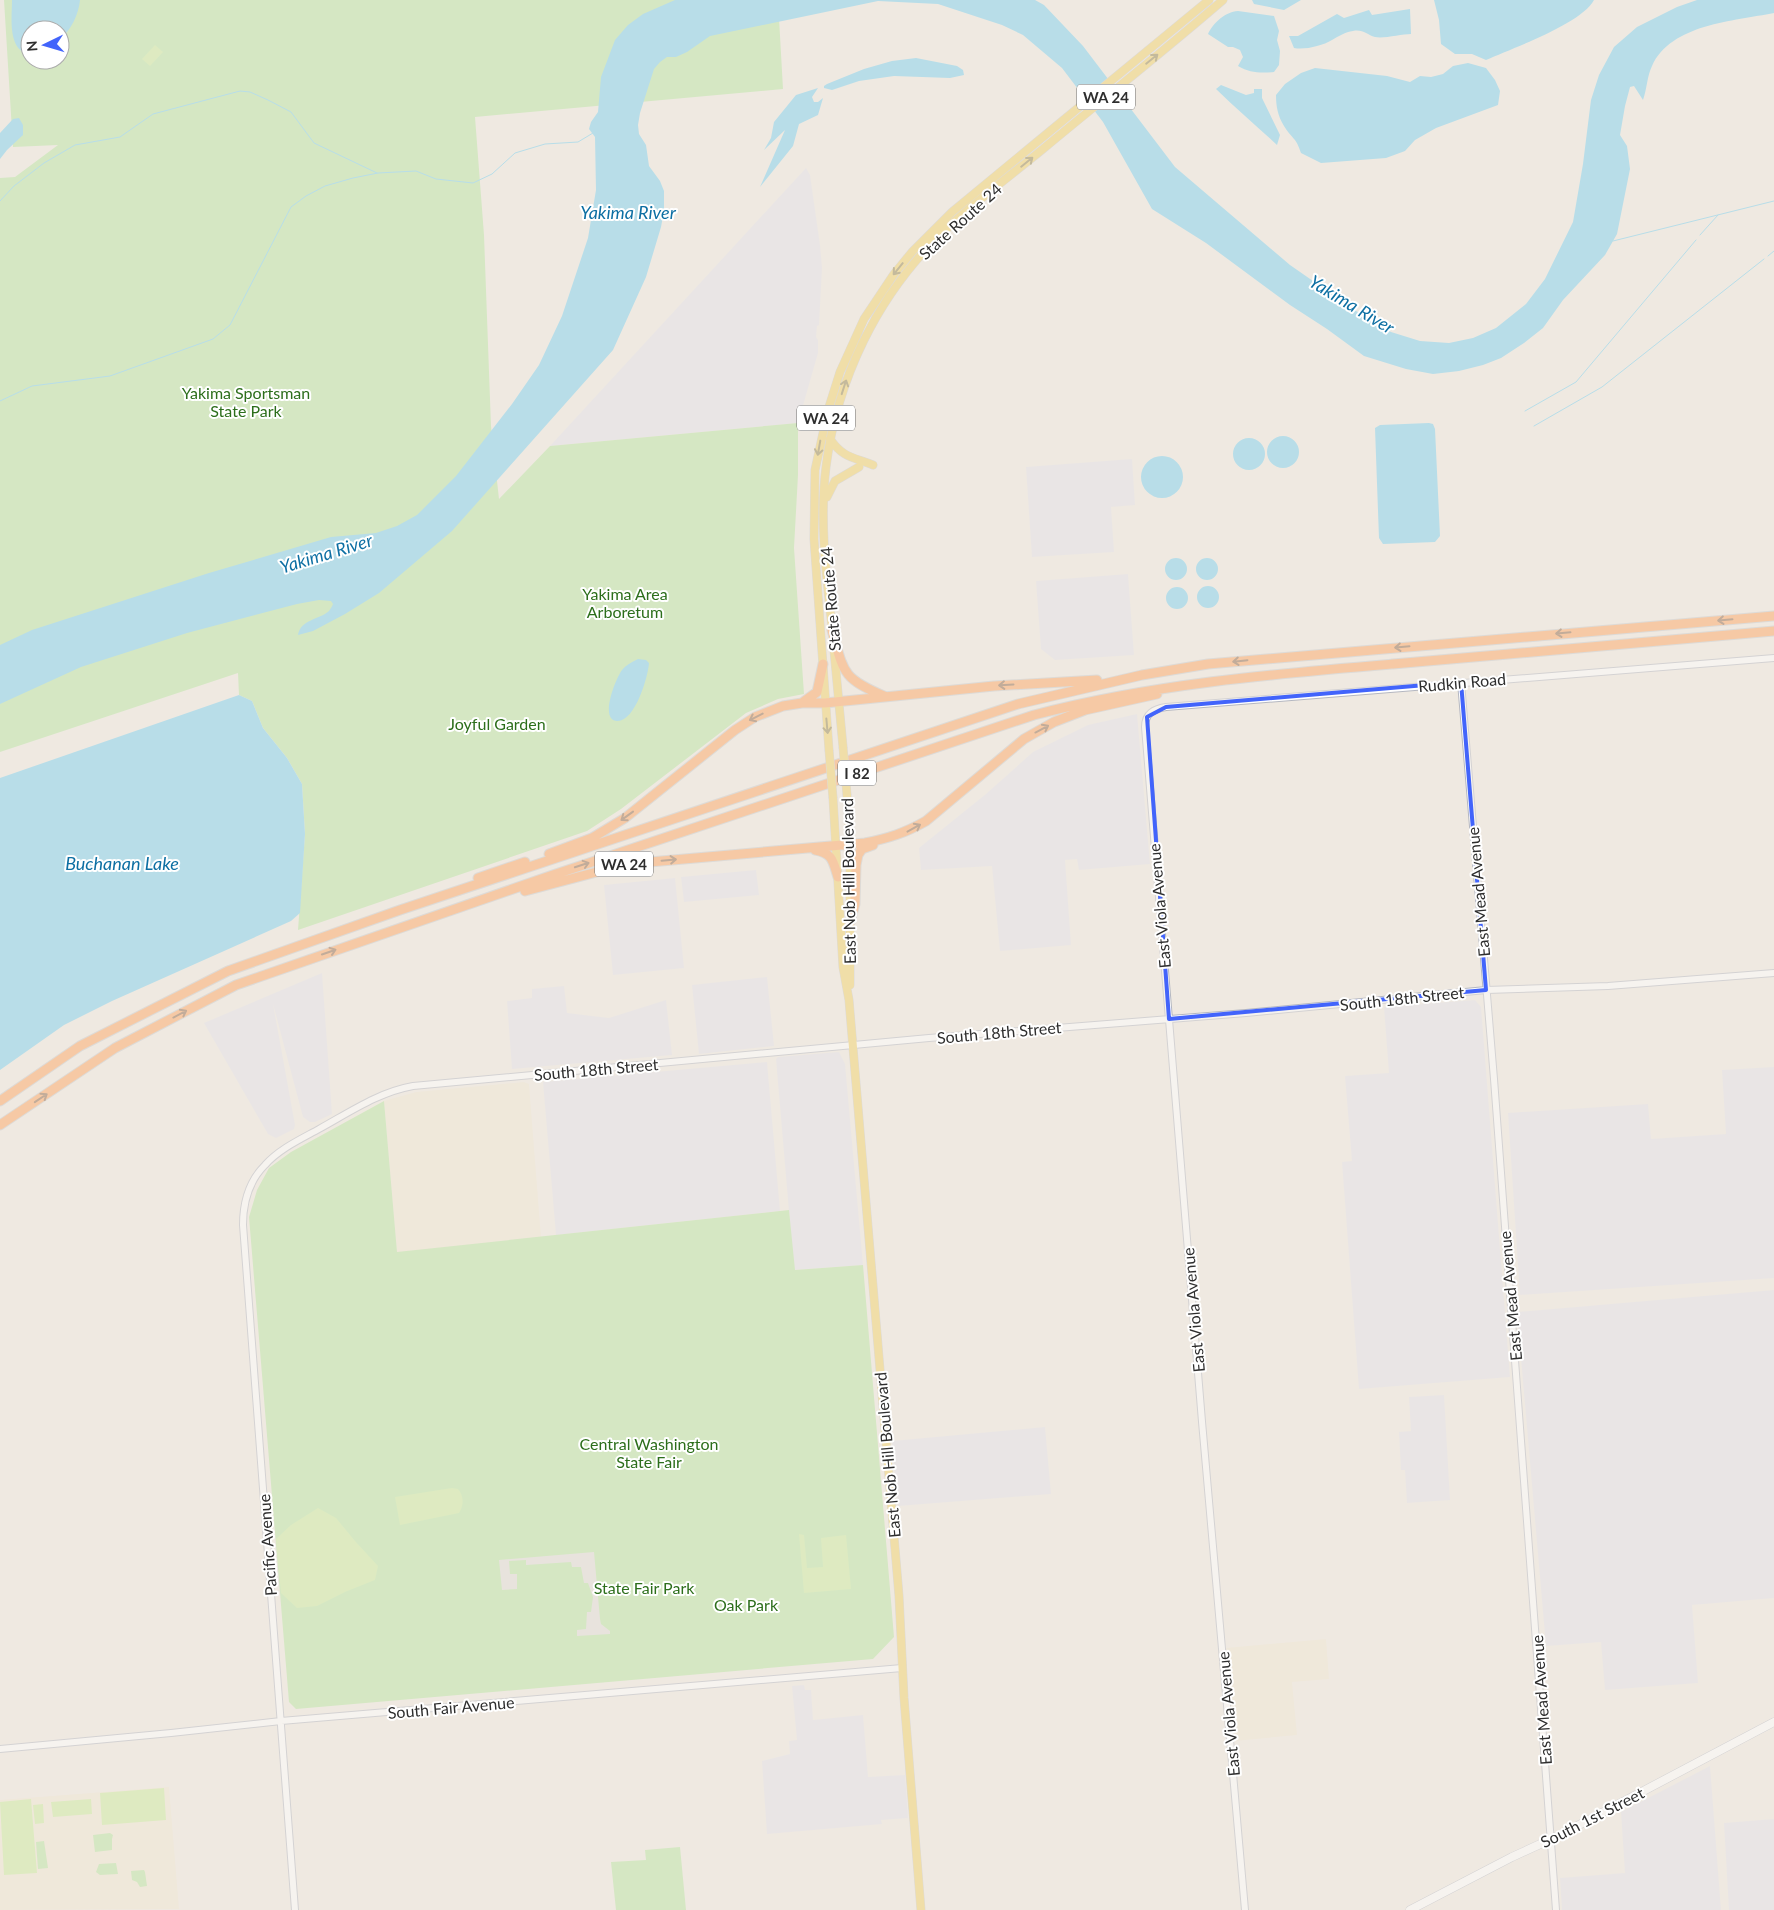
<svg xmlns="http://www.w3.org/2000/svg" width="1774" height="1910" font-family="Lato,sans-serif">
<style>
.industrial{fill:#e3e1e8}
.education{fill:#f0e6d1}
.green{fill:#b6e59e;fill-rule:evenodd}
.pitch{fill:#c9ec9a}
.plaza{fill:#dfdcd8}
.water{fill:#75cff0}
.lines{fill:none;stroke-linecap:round;stroke-linejoin:round}
.stream{stroke:#75cff0;stroke-width:1}
.tertiary-casing{stroke:#b4b7c1;stroke-width:8}
.secondary-casing{stroke:#b4b7c1;stroke-width:9}
.primary-casing{stroke:#c9c9c9;stroke-width:9}
.motorway-casing{stroke:#c9c9c9;stroke-width:11}
.tertiary{stroke:#fff;stroke-width:6}
.secondary{stroke:#fff;stroke-width:8}
.primary{stroke:#f2d163;stroke-width:8}
.motorway{stroke:#ffa35c;stroke-width:9}
.primary-bridge-casing{stroke:#c9c9c9;stroke-width:9;stroke-linecap:butt}
.primary-bridge{stroke:#f2d163;stroke-width:8}
.oneway{stroke:#908048}
.oneway2{stroke:#8c6343}
.marked{fill:none;stroke:#4264fb;stroke-width:4;stroke-linejoin:round}
.labels{text-anchor:middle;dominant-baseline:central;stroke-width:4;stroke-linejoin:round;paint-order:stroke}
.shield{fill:#fff;stroke:#6d6d6d;stroke-width:1}
.shield-label{font-size:15px;font-weight:bold;fill:#2e2e2e}
.street-label{font-size:16px;fill:#2e2e2e;stroke:#fff}
.park-label{font-size:16px;fill:#2c6e1b;stroke:#fff}
.water-label{font-size:18px;font-style:italic;fill:#0d6fa3;stroke:#fff}
</style>
<rect width="100%" height="100%" fill="#efe9e1"/>
<!-- industrial -->
<path class="industrial" d="M 806,168 L 810,175 L 820,245 L 822,268 L 819,325 L 817,326 L 816,337 L 818,340 L 818,353 L 798,423 L 550,446 Z
M 1132,459 L 1135,505 L 1111,507 L 1114,552 L 1032,557 L 1026,467 Z
M 1128,574 L 1134,655 L 1055,660 L 1041,649 L 1036,581 Z
M 1137,714 L 1150,864 L 1079,870 L 1077,859 L 1065,860 L 1071,945 L 1000,951 L 992,866 L 921,870 L 919,848 L 986,794 L 1033,752 L 1088,725 Z
M 756,870 L 759,895 L 684,902 L 681,877 Z
M 675,878 L 684,968 L 613,975 L 604,885 Z
M 322,973 L 332,1114 L 315,1122 L 310,1122 L 303,1117 L 273,1004 L 295,1125 L 294,1129 L 276,1138 L 268,1134 L 204,1023 Z
M 767,977 L 774,1046 L 699,1054 L 692,985 Z
M 564,986 L 567,1013 L 609,1018 L 666,1000 L 672,1055 L 512,1069 L 507,1001 L 532,998 L 532,989 Z
M 1475,1000 L 1481,1007 L 1510,1377 L 1359,1389 L 1342,1162 L 1352,1161 L 1345,1076 L 1389,1073 L 1384,1007 Z
M 839,1052 L 845,1064 L 863,1265 L 794,1270 L 776,1059 L 778,1057 Z
M 767,1062 L 780,1211 L 556,1235 L 543,1082 Z
M 1774,1067 L 1774,1278 L 1520,1295 L 1508,1113 L 1648,1104 L 1651,1139 L 1726,1134 L 1722,1070 Z
M 1774,1290 L 1774,1598 L 1692,1605 L 1698,1683 L 1605,1690 L 1601,1642 L 1546,1646 L 1517,1312 Z
M 1444,1395 L 1450,1500 L 1407,1503 L 1405,1470 L 1401,1470 L 1399,1432 L 1411,1431 L 1409,1397 Z
M 1045,1427 L 1051,1494 L 898,1506 L 892,1441 Z
M 804,1685 L 805,1690 L 811,1690 L 813,1720 L 863,1715 L 868,1777 L 905,1775 L 908,1818 L 881,1820 L 882,1824 L 767,1834 L 762,1761 L 790,1754 L 789,1741 L 797,1740 L 792,1686 Z
M 1710,1766 L 1721,1910 L 1562,1910 L 1560,1878 L 1625,1873 L 1621,1812 Z
M 1774,1819 L 1774,1910 L 1729,1910 L 1724,1823 Z"/>
<!-- education -->
<path class="education" d="M 524,1082 L 529,1084 L 541,1237 L 397,1253 L 384,1101 L 416,1092 Z
M 1326,1639 L 1329,1679 L 1292,1682 L 1297,1735 L 1235,1741 L 1226,1648 Z
M 169,1787 L 179,1909 L 0,1910 L 0,1800 Z"/>
<!-- green -->
<path class="green" d="M 4,0 L 778,0 L 783,89 L 475,117 L 484,235 L 491,426 L 499,499 L 550,446 L 798,423 L 798,475 L 794,548 L 804,694 L 778,699 L 746,713 L 621,809 L 587,831 L 298,930 L 305,834 L 302,784 L 287,758 L 263,728 L 252,701 L 239,695 L 238,673 L 0,752 L 0,178 L 15,177 L 58,145 L 13,147 ZM 30,30 L 60,30 L 60,60 L 30,60 Z
M 384,1101 L 397,1252 L 789,1210 L 795,1270 L 863,1265 L 894,1637 L 873,1659 L 296,1709 L 289,1702 L 249,1217 L 257,1190 L 269,1168 L 291,1152 Z
M 110,1833 L 113,1835 L 112,1839 L 112,1850 L 95,1852 L 93,1835 Z
M 44,1841 L 48,1868 L 38,1869 L 36,1842 Z
M 680,1847 L 686,1910 L 616,1910 L 611,1862 L 646,1860 L 645,1850 Z
M 116,1863 L 118,1874 L 100,1875 L 96,1872 L 99,1864 Z
M 144,1870 L 145,1872 L 147,1886 L 140,1887 L 137,1882 L 132,1880 L 131,1871 Z"/>
<!-- pitch -->
<path class="pitch" d="M 155,45 L 163,52 L 150,66 L 142,59 Z
M 452,1488 L 458,1489 C 464,1496 464,1505 459,1513 L 400,1525 L 395,1497 Z
M 318,1508 L 336,1518 L 355,1541 L 378,1566 L 375,1580 L 345,1592 L 317,1606 L 297,1608 L 281,1593 L 276,1539 L 291,1525 Z
M 799,1534 L 804,1535 L 807,1568 L 823,1567 L 821,1538 L 846,1535 L 851,1589 L 804,1593 Z
M 164,1788 L 166,1820 L 102,1825 L 100,1793 Z
M 31,1799 L 37,1873 L 4,1875 L 0,1802 Z
M 91,1799 L 92,1814 L 53,1817 L 51,1802 Z
M 43,1804 L 44,1823 L 35,1824 L 33,1805 Z"/>
<!-- plaza -->
<path class="plaza" d="M 594,1552 L 600,1619 L 601,1624 L 610,1631 L 610,1634 L 577,1636 L 577,1630 L 586,1629 L 587,1612 L 591,1612 L 593,1597 L 588,1583 L 584,1583 L 581,1567 L 572,1567 L 571,1562 L 526,1565 L 526,1560 L 509,1561 L 510,1574 L 517,1574 L 517,1589 L 502,1590 L 499,1560 Z"/>
<!-- water -->
<path class="water" d="M 12,0 L 80,0 C 79,13 71,31 60,39 L 60,30 L 30,30 L 30,55 C 7,50 12,18 12,0 Z
M 675,0 L 1035,0 L 1044,5 L 1083,46 L 1175,167 L 1290,265 L 1359,313 L 1391,332 L 1420,341 L 1449,343 L 1473,338 L 1496,328 L 1526,304 L 1545,279 L 1573,222 L 1583,164 L 1591,100 L 1599,75 L 1614,47 L 1637,27 L 1677,7 L 1697,0 L 1774,0 L 1774,13 C 1734,21 1671,24 1652,66 C 1647,76 1647,89 1643,100 L 1634,86 L 1630,87 L 1625,106 L 1620,135 L 1627,146 L 1630,169 L 1617,234 L 1605,255 L 1563,300 L 1543,328 L 1524,343 L 1501,358 L 1483,365 L 1459,371 L 1433,374 L 1406,369 L 1364,356 L 1327,329 L 1290,305 L 1206,243 L 1152,209 L 1103,122 L 1062,68 L 1023,35 L 1002,25 L 938,4 L 878,1 L 710,36 L 687,52 L 676,57 L 667,57 L 660,62 L 654,69 L 640,113 L 638,125 L 639,134 L 646,145 L 649,166 L 660,181 L 664,191 L 664,211 L 661,227 L 646,277 L 613,350 L 452,531 L 379,593 L 345,614 L 313,631 L 298,635 C 301,619 319,620 329,611 C 329,611 333,605 333,604 L 331,601 L 319,600 L 297,604 L 187,633 L 81,667 L 0,704 L 0,645 L 32,630 L 209,573 L 331,537 L 376,533 L 397,526 L 417,515 L 456,476 L 512,404 L 539,365 L 562,316 L 588,238 L 596,190 L 595,137 L 589,129 L 591,122 L 598,112 L 601,77 L 615,40 L 628,25 L 643,14 Z
M 1252,0 L 1301,0 L 1284,10 L 1254,4 Z
M 1434,0 L 1594,0 C 1581,24 1513,48 1486,60 L 1472,54 L 1455,54 L 1441,44 L 1439,20 Z
M 1410,9 L 1411,34 C 1402,34 1383,39 1375,37 C 1367,35 1363,29 1353,31 C 1345,32 1339,36 1332,40 C 1322,46 1305,50 1294,48 L 1289,36 L 1298,36 L 1337,14 L 1344,18 L 1369,10 L 1372,15 Z
M 1238,11 L 1274,16 L 1279,31 L 1277,40 L 1280,51 L 1279,65 L 1274,72 C 1260,73 1250,73 1238,66 L 1243,57 L 1240,50 L 1233,47 L 1228,47 L 1208,34 C 1213,23 1225,12 1238,11 Z
M 916,58 L 957,66 L 963,70 L 964,75 L 950,78 L 894,76 L 859,81 L 832,90 L 824,88 L 824,86 L 827,84 L 864,69 L 892,61 Z
M 1468,63 L 1486,68 L 1495,80 L 1500,91 L 1498,105 L 1436,128 L 1415,140 L 1405,151 L 1386,158 L 1321,163 L 1301,153 C 1296,137 1292,139 1284,126 C 1278,116 1276,107 1276,95 L 1285,84 L 1301,73 L 1315,68 L 1387,76 L 1410,82 L 1420,76 L 1431,77 L 1443,74 L 1453,66 Z
M 1221,85 L 1246,95 L 1254,93 L 1254,89 L 1262,89 L 1262,98 L 1280,135 L 1277,145 C 1257,126 1236,109 1216,89 Z
M 818,88 L 812,97 L 814,102 L 818,102 L 823,98 L 818,115 L 799,124 L 793,146 L 760,187 L 785,130 L 764,150 L 771,138 L 774,122 L 796,95 Z
M 19,118 L 23,125 L 23,135 L 7,150 L 0,159 L 0,133 L 13,119 Z
M 1429,423 L 1433,424 L 1435,429 L 1440,536 L 1435,542 L 1383,544 L 1379,538 L 1375,428 L 1380,425 Z
M1267 452a16 16 0 1 1 32 0a16 16 0 1 1-32 0Z
M1233 454a16 16 0 1 1 32 0a16 16 0 1 1-32 0Z
M1141 477a21 21 0 1 1 42 0a21 21 0 1 1-42 0Z
M1165 569a11 11 0 1 1 22 0a11 11 0 1 1-22 0Z
M1196 569a11 11 0 1 1 22 0a11 11 0 1 1-22 0Z
M1197 597a11 11 0 1 1 22 0a11 11 0 1 1-22 0Z
M1166 598a11 11 0 1 1 22 0a11 11 0 1 1-22 0Z
M 638,659 L 646,660 L 649,663 C 648,677 635,722 617,721 C 615,721 612,720 611,718 C 604,709 616,678 622,670 C 626,665 632,662 638,659 Z
M 239,695 L 252,701 L 263,728 L 287,758 L 302,784 L 305,834 L 300,913 L 291,921 L 112,1001 L 64,1025 L 0,1070 L 0,778 Z"/>
<g class="lines">
<!-- stream -->
<path class="stream" d="M 0,201 L 14,186 L 44,163 L 75,145 L 120,137 L 153,114 L 240,91 L 250,92 L 268,100 L 291,112 L 314,143 L 377,173
M 1700,235 L 1718,215
M 1613,241 L 1774,201
M 1768,256 L 1774,251
M 0,401 L 32,386 L 110,376 L 213,339 L 230,325 L 291,207 L 306,196 L 325,186 L 353,178 L 378,173 L 416,171 L 436,179 L 473,183 L 492,174 L 515,153 L 545,144 L 578,142 L 593,133
M 1525,411 L 1576,382 L 1696,240
M 1534,426 L 1602,387 L 1764,259"/>
<!-- tertiary casing -->
<g class="tertiary-casing">
<path id="tertiary" d="M 1461,682 L 1494,1079 L 1556,1910
M 0,1749 L 171,1733 L 281,1721 L 902,1668
M 295,1910 L 243,1225 C 243,1203 249,1181 265,1165 C 279,1149 301,1139 319,1129 C 350,1112 379,1092 413,1086 L 929,1038 L 1246,1013 L 1486,990 L 1608,986 L 1774,973
M 1245,1910 C 1210,1516 1175,1121 1145,727 C 1145,713 1154,709 1166,707 L 1774,658"/>
</g>
<!-- secondary casing -->
<g class="secondary-casing">
<path id="secondary" d="M 1410,1910 L 1512,1857 L 1560,1835 L 1774,1722"/>
</g>
<!-- primary casing -->
<g class="primary-casing">
<path id="primary" d="M 830,439 C 843,458 853,457 873,465
M 827,497 L 835,481 L 859,467
M 833,636 C 827,580 819,523 826,467 C 837,379 877,296 941,234 C 973,203 1009,177 1043,149 C 1103,99 1164,51 1223,0
M 834,650 L 843,747
M 829,750 L 814,539 L 815,470 L 828,410 L 840,372 L 864,319 L 894,274 L 912,252 L 952,212 L 1209,0
M 847,795 L 850,844 L 850,985
M 833,798 L 843,967 L 849,1000 L 899,1596 L 904,1698 L 921,1910"/>
</g>
<!-- motorway casing -->
<g class="motorway-casing">
<path id="motorway" d="M 832,630 C 844,673 842,678 884,696
M 802,703 L 817,692 L 823,664
M 815,850 C 833,853 833,862 838,877
M 549,854 L 592,838 L 625,818 L 735,730 L 755,717 L 783,706 L 802,703 L 825,703 L 994,686 L 1097,680
M 478,878 L 525,862
M 525,891 L 627,864 L 865,843 C 889,838 905,833 926,821 L 1024,739 L 1054,722 L 1085,710 L 1157,694
M 850,922 L 855,904 L 856,865 L 858,855 L 862,849 L 873,845
M 0,1101 L 80,1046 L 228,971 L 400,910 L 1018,704 L 1142,675 L 1208,664 L 1774,616
M 0,1125 L 115,1048 L 236,985 L 553,875 L 1034,715 C 1152,684 1273,674 1393,664 C 1520,653 1647,642 1774,631"/>
</g>
<!-- tertiary -->
<use href="#tertiary" class="tertiary"/>
<!-- secondary -->
<use href="#secondary" class="secondary"/>
<!-- primary -->
<use href="#primary" class="primary"/>
<!-- motorway -->
<use href="#motorway" class="motorway"/>
<!-- primary-bridge casing -->
<g class="primary-bridge-casing">
<path id="primary-bridge" d="M 843,747 L 847,795
M 829,750 L 833,798"/>
</g>
<!-- primary-bridge -->
<use href="#primary-bridge" class="primary-bridge"/>
</g>
<!-- one-way arrows -->
<defs><path id="oneway-shaft" d="M-6 0H5M1.5-3L5.5 0L1.5 3" fill="none" stroke-width="1.6" stroke-linecap="round" stroke-linejoin="round" transform="scale(1.25)"/></defs>
<g class="oneway">
<use href="#oneway-shaft" transform="translate(1152 59) rotate(-39)"/>
<use href="#oneway-shaft" transform="translate(1027 162) rotate(-39)"/>
<use href="#oneway-shaft" transform="translate(898 269) rotate(129)"/>
<use href="#oneway-shaft" transform="translate(844 387) rotate(-72)"/>
<use href="#oneway-shaft" transform="translate(819 448) rotate(100)"/>
<use href="#oneway-shaft" transform="translate(827 726) rotate(85)"/>
</g>
<g class="oneway2">
<use href="#oneway-shaft" transform="translate(1725 620) rotate(175)"/>
<use href="#oneway-shaft" transform="translate(1563 633) rotate(175)"/>
<use href="#oneway-shaft" transform="translate(1402 647) rotate(175)"/>
<use href="#oneway-shaft" transform="translate(1240 661) rotate(174)"/>
<use href="#oneway-shaft" transform="translate(1006 685) rotate(177)"/>
<use href="#oneway-shaft" transform="translate(756 717) rotate(153)"/>
<use href="#oneway-shaft" transform="translate(1042 729) rotate(-28)"/>
<use href="#oneway-shaft" transform="translate(627 816) rotate(144)"/>
<use href="#oneway-shaft" transform="translate(914 828) rotate(-29)"/>
<use href="#oneway-shaft" transform="translate(669 860) rotate(-5)"/>
<use href="#oneway-shaft" transform="translate(582 865) rotate(-18)"/>
<use href="#oneway-shaft" transform="translate(329 952) rotate(-19)"/>
<use href="#oneway-shaft" transform="translate(180 1014) rotate(-28)"/>
<use href="#oneway-shaft" transform="translate(41 1098) rotate(-34)"/>
</g>
<!-- marked area -->
<path d="M0 0H1774V1910H0ZM 1461,682 L 1486,990 L 1169,1019 L 1147,717 L 1166,707 Z" fill="#efe9e1" fill-opacity=".55" fill-rule="evenodd"/>
<path class="marked" d="M 1461,682 L 1486,990 L 1169,1019 L 1147,717 L 1166,707 Z"/>
<g class="labels">
<!-- shield labels -->
<g class="shield">
<rect x="1077" y="84.5" width="58" height="25" rx="4"/>
<rect x="797" y="405.5" width="58" height="25" rx="4"/>
<rect x="838" y="760.5" width="38" height="25" rx="4"/>
<rect x="595" y="851.5" width="58" height="25" rx="4"/>
</g>
<g class="shield-label">
<text x="1106" y="97">WA 24</text>
<text x="826" y="418">WA 24</text>
<text x="857" y="773">I 82</text>
<text x="624" y="864">WA 24</text>
</g>
<!-- street labels -->
<g class="street-label">
<text transform="translate(960 221) rotate(-42)">State Route 24</text>
<text transform="translate(830 599) rotate(-95)">State Route 24</text>
<text transform="translate(1462 682) rotate(-5)">Rudkin Road</text>
<text transform="translate(848 881) rotate(-91)">East Nob Hill Boulevard</text>
<text transform="translate(1478 892) rotate(-95)">East Mead Avenue</text>
<text transform="translate(1159 906) rotate(-95)">East Viola Avenue</text>
<text transform="translate(1402 998) rotate(-6)">South 18th Street</text>
<text transform="translate(999 1032) rotate(-5)">South 18th Street</text>
<text transform="translate(596 1069) rotate(-5)">South 18th Street</text>
<text transform="translate(1510 1296) rotate(-95)">East Mead Avenue</text>
<text transform="translate(1193 1310) rotate(-95)">East Viola Avenue</text>
<text transform="translate(887 1455) rotate(-95)">East Nob Hill Boulevard</text>
<text transform="translate(267 1545) rotate(-94)">Pacific Avenue</text>
<text transform="translate(1541 1700) rotate(-94)">East Mead Avenue</text>
<text transform="translate(451 1707) rotate(-5)">South Fair Avenue</text>
<text transform="translate(1228 1714) rotate(-95)">East Viola Avenue</text>
<text transform="translate(1592 1817) rotate(-27)">South 1st Street</text>
</g>
<!-- park labels -->
<g class="park-label">
<text x="246" y="392">Yakima Sportsman<tspan x="246" dy="18">State Park</tspan></text>
<text x="625" y="593">Yakima Area<tspan x="625" dy="18">Arboretum</tspan></text>
<text x="497" y="723">Joyful Garden</text>
<text x="649" y="1443">Central Washington<tspan x="649" dy="18">State Fair</tspan></text>
<text x="644" y="1587">State Fair Park</text>
<text x="746" y="1604">Oak Park</text>
</g>
<!-- water labels -->
<g class="water-label">
<text x="628" y="212">Yakima River</text>
<text transform="translate(1352 304) rotate(31)">Yakima River</text>
<text transform="translate(326 553) rotate(-17)">Yakima River</text>
<text x="122" y="863">Buchanan Lake</text>
</g>
</g>
<!-- north arrow -->
<g transform="translate(45 45) rotate(265)"><circle r="24" fill="#ffffff" stroke="#ababab"/>
<path d="M0-4L9 19L0 12L-9 19Z" fill="#4264fb"/>
<text y="-8" font-size="14" font-weight="bold" text-anchor="middle" fill="#2e2e2e">N</text>
</g>
</svg>
